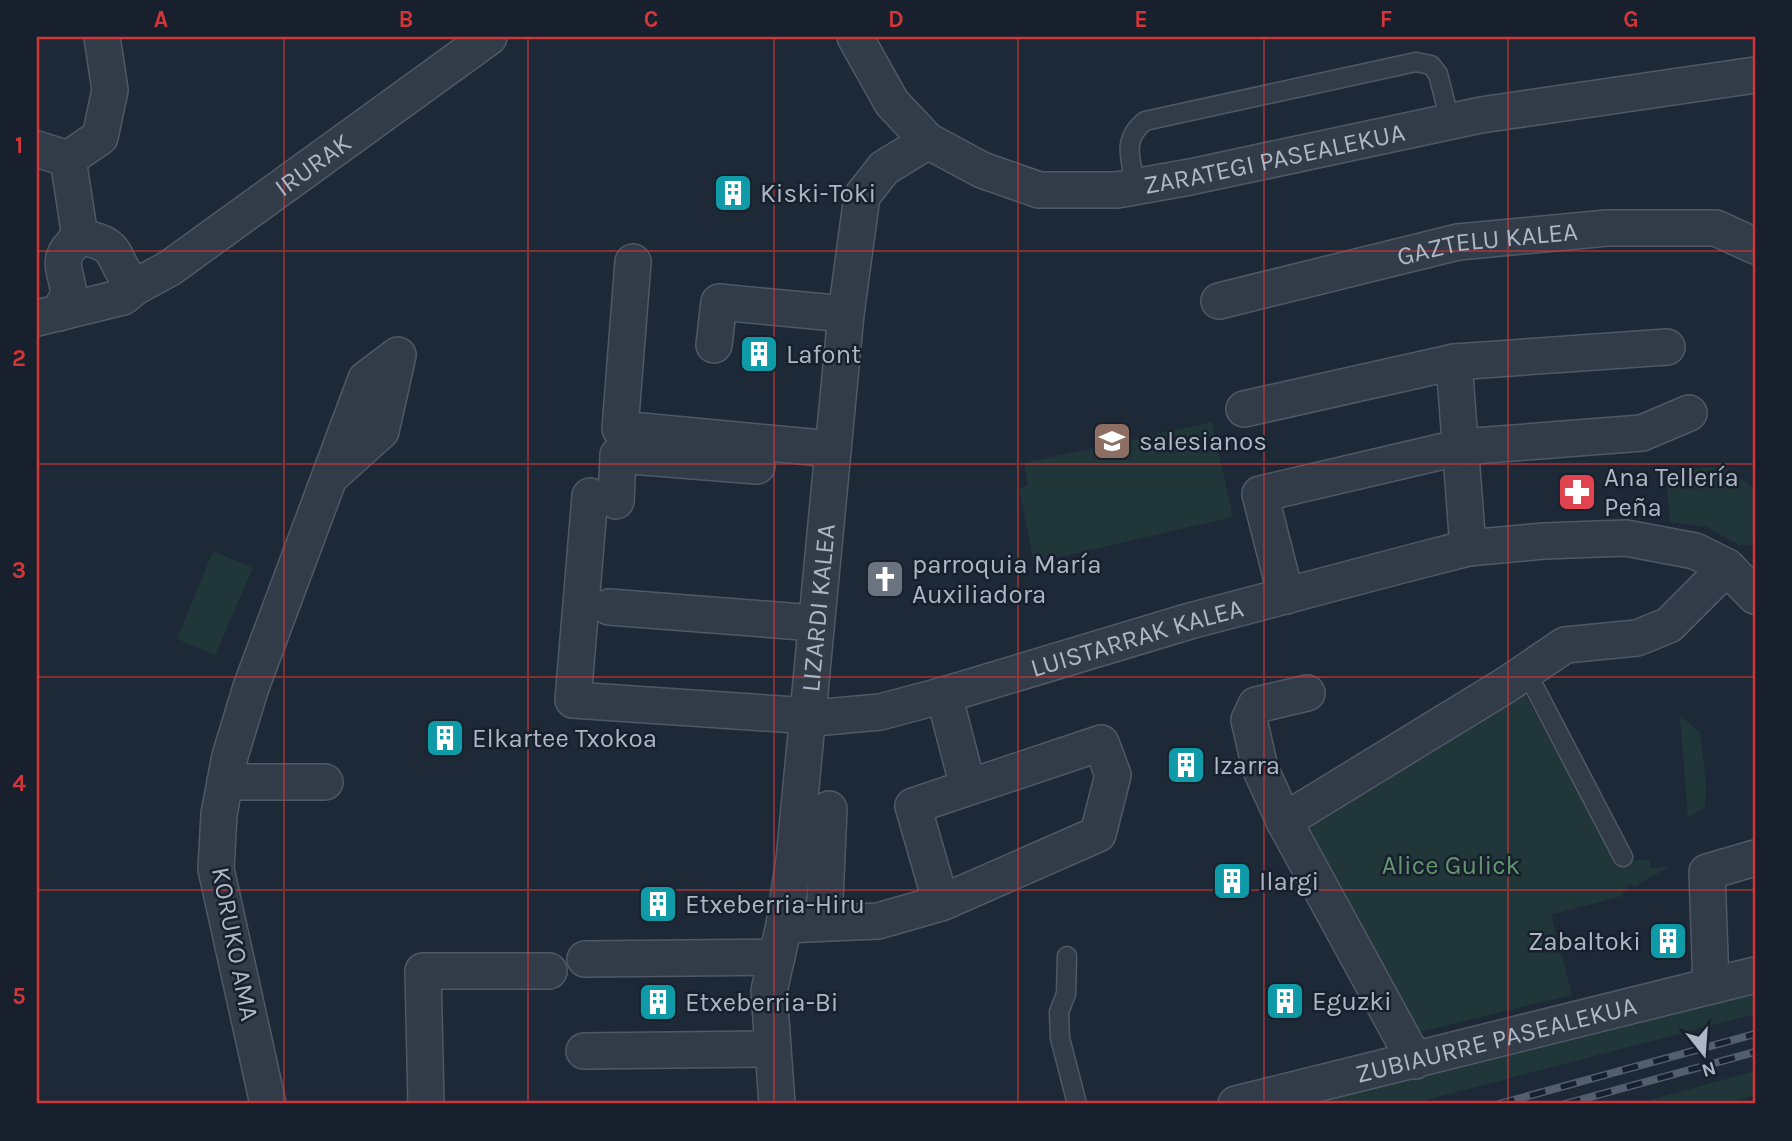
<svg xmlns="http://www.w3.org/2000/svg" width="1792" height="1141" font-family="Karla,sans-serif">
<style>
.green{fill:#203638}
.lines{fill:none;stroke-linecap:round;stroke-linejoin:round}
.service-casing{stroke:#4f5966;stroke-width:21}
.minor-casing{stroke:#4f5966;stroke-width:38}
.service{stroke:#323b48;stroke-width:18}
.minor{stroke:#323b48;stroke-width:35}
.rail-casing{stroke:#535f6f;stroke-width:8}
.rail{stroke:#17202c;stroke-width:5;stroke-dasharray:16;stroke-linecap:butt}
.grid{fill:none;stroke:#d23638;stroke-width:2;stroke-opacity:0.55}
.labels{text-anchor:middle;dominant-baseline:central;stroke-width:5;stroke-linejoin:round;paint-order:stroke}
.street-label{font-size:26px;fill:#acb6c5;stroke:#17202c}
.poi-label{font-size:26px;fill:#acb6c5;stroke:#17202c;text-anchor:start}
.park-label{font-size:26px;fill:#62966e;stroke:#17202c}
.neatline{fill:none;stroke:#d23638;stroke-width:2.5}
.grid-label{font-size:23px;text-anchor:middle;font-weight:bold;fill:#d23638}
</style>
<rect width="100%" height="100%" fill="#1e2937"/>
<!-- green -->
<path class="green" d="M 1212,422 L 1233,517 L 1034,563 L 1019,488 L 1028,486 L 1024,463 Z
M 1706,467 L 1727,469 L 1755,489 L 1755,540 L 1749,545 L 1739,545 L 1707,527 L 1670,522 L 1666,473 Z
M 213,551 L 253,568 L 215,655 L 177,639 Z
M 1521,687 L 1616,862 L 1650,859 L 1651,868 L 1670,866 L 1635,887 L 1629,884 L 1622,896 L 1551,915 L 1572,995 L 1419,1032 L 1302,828 Z
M 1680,716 L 1700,732 L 1706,783 L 1705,807 L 1688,818 Z
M 1755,993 L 1755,1014 L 1411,1104 L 1316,1104 Z
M 1755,1071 L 1755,1095 L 1722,1104 L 1635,1104 Z"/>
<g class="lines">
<!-- service casing -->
<g class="service-casing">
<path id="service" d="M 1136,187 C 1131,160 1121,140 1145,121 L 1416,62 L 1431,65 L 1438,74 L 1450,121
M 1526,671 L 1623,857
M 1067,956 L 1066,994 L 1059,1012 L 1060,1038 L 1077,1104"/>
</g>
<!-- minor casing -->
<g class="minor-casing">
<g id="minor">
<path id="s1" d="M 855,37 L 892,103 L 928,141 L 982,170 L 1039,190 L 1117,190 L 1190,177 L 1481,115 L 1755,75"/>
<path d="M 37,149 L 68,159 L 80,237 C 54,259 65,265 69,294 L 59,313"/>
<path d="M 68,159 L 100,137 L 110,90 L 102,37"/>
<path d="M 80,237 C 125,244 108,259 135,287"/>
<path d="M 633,262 L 620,429 L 833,449"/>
<path id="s2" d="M 1219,301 L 1458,242 L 1607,228 L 1716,228 L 1755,246"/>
<path id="s3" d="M 37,318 L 123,297 L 135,287 L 170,268 L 489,37"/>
<path d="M 714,345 L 719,302 L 846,314"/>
<path d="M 1454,362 L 1468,548"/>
<path d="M 1244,409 L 1454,362 L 1667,347"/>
<path id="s4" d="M 590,496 L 573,700 L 825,717 L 880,712 L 944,695 L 1190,621 L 1402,565 L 1468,548 L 1544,541 L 1626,538 L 1695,551 L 1727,567 L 1755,596"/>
<path d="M 616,501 L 618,455 L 757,466"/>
<path d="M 1286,596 L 1260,494 L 1461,447 L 1642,433 L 1689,413"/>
<path d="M 609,607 L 815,623"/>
<path d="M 1307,693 L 1256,705 L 1249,720 L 1260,768 L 1284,821 L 1415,1061"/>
<path d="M 944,695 L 968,787"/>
<path d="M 225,782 L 325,782"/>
<path d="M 1284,821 L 1506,685 L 1565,645 L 1637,638 L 1669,625 L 1727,567"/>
<path d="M 824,922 L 829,809"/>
<path d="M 784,925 L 878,921 L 941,903 L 913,806 L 1101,743 L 1113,775 L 1098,834 L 941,903"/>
<path d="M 585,959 L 777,957"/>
<path d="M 1711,986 L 1707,872 L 1755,858"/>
<path d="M 584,1051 L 772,1049"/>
<path d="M 268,1104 L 216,869 L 219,814 L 230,756 L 251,687 L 366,379 L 398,355 L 381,431 L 330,477"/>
<path d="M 426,1104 L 423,971 L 549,971"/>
<path id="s5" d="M 777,1104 L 769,991 L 784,925 L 794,860 L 846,314 L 862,196 L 884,168 L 928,141"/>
<path id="s6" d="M 1236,1104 L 1755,975"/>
</g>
</g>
<!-- service -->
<use href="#service" class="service"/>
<!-- minor -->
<use href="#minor" class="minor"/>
<!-- rail casing -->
<g class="rail-casing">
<path id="rail" d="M 1499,1104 L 1755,1034
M 1565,1104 L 1755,1052"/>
</g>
<!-- rail -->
<use href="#rail" class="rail"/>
</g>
<!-- grid -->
<path class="grid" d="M 284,37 L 284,1104M 528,37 L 528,1104M 774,37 L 774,1104M 1018,37 L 1018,1104M 1264,37 L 1264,1104M 1508,37 L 1508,1104M 37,251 L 1755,251M 37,464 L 1755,464M 37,677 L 1755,677M 37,890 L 1755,890"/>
<!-- icons -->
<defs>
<g id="building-square" transform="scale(2.0125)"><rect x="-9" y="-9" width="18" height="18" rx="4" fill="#0f9aa8" stroke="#17202c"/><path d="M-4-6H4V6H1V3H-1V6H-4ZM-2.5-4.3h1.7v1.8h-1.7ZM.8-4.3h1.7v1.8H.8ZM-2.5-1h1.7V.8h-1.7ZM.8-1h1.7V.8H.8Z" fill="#fff"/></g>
<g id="school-square" transform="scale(2.0125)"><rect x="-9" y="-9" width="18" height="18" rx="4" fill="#8d6e63" stroke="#17202c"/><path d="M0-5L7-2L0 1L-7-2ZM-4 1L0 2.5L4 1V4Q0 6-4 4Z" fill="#fff"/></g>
<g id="pharmacy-square" transform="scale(2.0125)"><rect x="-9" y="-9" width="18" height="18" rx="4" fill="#e0444e" stroke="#17202c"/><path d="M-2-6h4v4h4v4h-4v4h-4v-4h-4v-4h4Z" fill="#fff"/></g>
<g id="church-square" transform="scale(2.0125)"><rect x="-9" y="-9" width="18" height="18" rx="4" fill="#6b7280" stroke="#17202c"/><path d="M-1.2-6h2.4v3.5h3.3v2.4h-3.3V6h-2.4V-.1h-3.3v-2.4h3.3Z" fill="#fff"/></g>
</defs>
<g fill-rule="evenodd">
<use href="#building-square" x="733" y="193"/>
<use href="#building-square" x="759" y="354"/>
<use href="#school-square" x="1112" y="441"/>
<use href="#pharmacy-square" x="1577" y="492"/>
<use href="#church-square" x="885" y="579"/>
<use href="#building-square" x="445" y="738"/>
<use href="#building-square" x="1186" y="765"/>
<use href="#building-square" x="1232" y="881"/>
<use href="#building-square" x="658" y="904"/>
<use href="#building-square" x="1668" y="941"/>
<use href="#building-square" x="1285" y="1001"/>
<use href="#building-square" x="658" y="1002"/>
</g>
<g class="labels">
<!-- street labels -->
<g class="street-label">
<text stroke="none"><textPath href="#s1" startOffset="488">ZARATEGI PASEALEKUA</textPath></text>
<text stroke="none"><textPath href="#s3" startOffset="320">IRURAK</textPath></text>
<text stroke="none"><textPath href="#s2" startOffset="275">GAZTELU KALEA</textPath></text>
<text stroke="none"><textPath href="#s5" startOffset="500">LIZARDI KALEA</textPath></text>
<text stroke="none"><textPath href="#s4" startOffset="780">LUISTARRAK KALEA</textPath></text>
<text transform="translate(235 944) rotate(79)">KORUKO AMA</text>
<text stroke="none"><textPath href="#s6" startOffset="268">ZUBIAURRE PASEALEKUA</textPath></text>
</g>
<!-- poi labels -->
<g class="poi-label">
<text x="760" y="193">Kiski-Toki</text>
<text x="786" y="354">Lafont</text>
<text x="1139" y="441">salesianos</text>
<text x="1604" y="477">Ana Tellería<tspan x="1604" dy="30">Peña</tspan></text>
<text x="912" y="564">parroquia María<tspan x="912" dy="30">Auxiliadora</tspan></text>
<text x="472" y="738">Elkartee Txokoa</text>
<text x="1213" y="765">Izarra</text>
<text x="1259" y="881">Ilargi</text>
<text x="685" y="904">Etxeberria-Hiru</text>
<text x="1641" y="941" text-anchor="end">Zabaltoki</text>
<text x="1312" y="1001">Eguzki</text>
<text x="685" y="1002">Etxeberria-Bi</text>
</g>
<!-- park labels -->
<g class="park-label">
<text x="1451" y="865">Alice Gulick</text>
</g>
</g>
<!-- border -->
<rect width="1792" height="1141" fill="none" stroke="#17202c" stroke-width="77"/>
<!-- north arrow -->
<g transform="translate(1704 1054) rotate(163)" stroke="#17202c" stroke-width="5" paint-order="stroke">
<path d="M0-5L12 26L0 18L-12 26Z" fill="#acb6c5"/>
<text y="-10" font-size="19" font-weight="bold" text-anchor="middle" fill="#acb6c5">N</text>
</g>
<rect x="38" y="38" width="1716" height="1064" class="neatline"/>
<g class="grid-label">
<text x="161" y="27">A</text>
<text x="406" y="27">B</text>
<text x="651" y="27">C</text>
<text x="896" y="27">D</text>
<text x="1141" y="27">E</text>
<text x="1386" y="27">F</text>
<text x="1631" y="27">G</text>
<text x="19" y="153">1</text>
<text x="19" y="366">2</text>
<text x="19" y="578">3</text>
<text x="19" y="791">4</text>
<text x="19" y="1004">5</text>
</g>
</svg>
